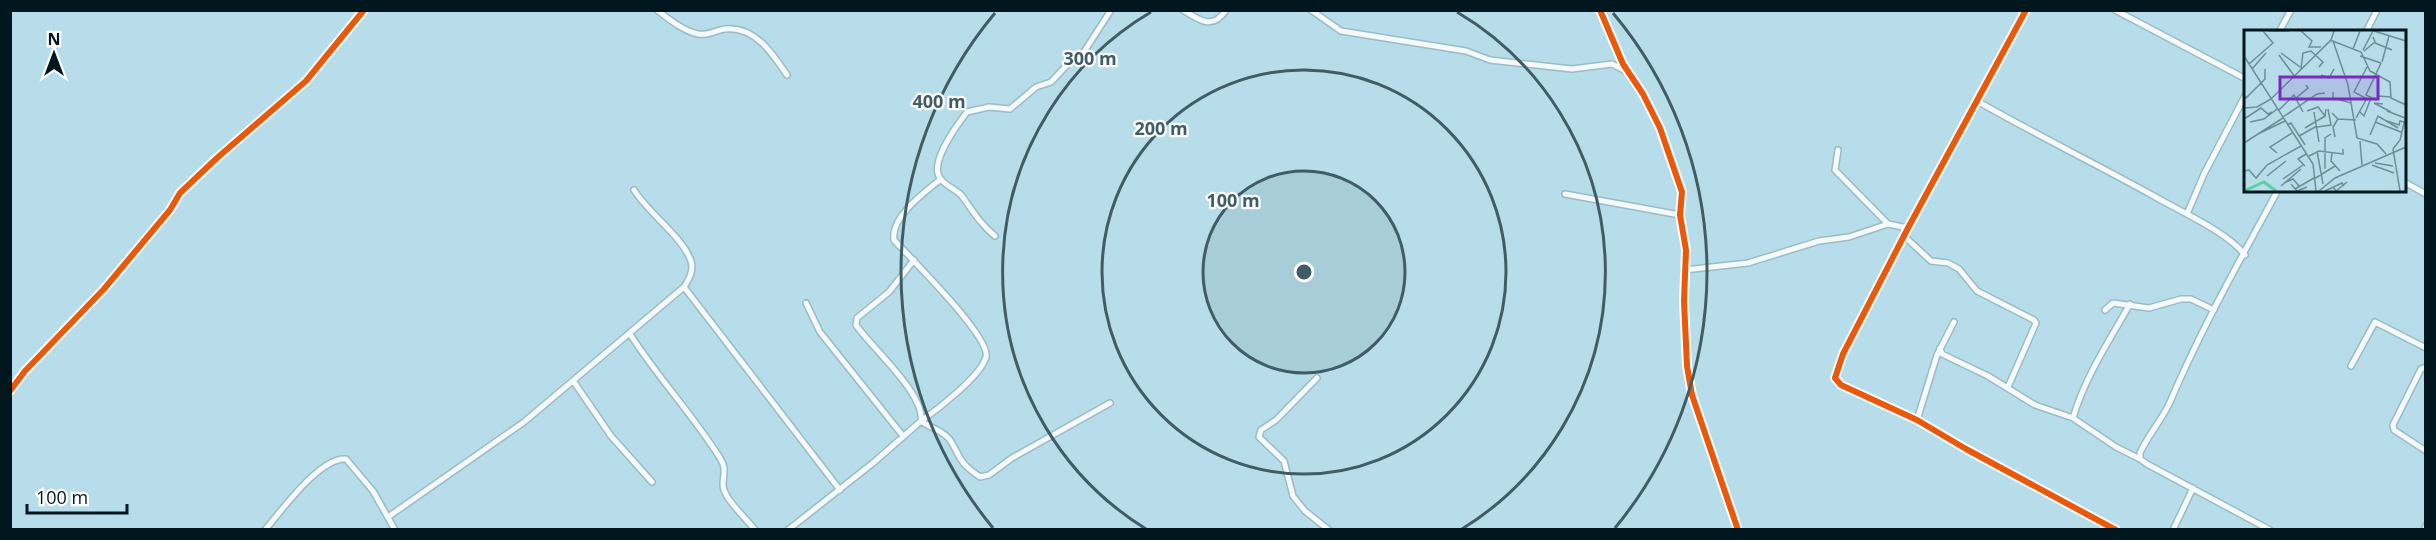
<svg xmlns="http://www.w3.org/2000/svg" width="2436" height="540" font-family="'Open Sans',sans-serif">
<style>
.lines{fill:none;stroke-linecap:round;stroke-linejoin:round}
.street-casing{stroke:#9cbbc4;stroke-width:8}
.street{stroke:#f4fafc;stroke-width:5}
.cycleway-casing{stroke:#fdfdfd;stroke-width:10}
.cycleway{stroke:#e8590c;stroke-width:6}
.ring{fill:none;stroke:#405c66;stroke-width:3}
.inset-river{fill:none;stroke:#5ccfa3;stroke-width:3}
.inset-road{fill:none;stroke:#6d8e98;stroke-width:1.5}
.view{fill:#7b2cbf;fill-opacity:0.15;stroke:#7b2cbf;stroke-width:3}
.inset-edge{fill:none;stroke:#00171f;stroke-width:3}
.centre{fill:#405c66;stroke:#fdfdfd;stroke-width:3}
.ring-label{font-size:18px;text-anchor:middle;font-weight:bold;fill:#405c66;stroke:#fdfdfd;stroke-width:4.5;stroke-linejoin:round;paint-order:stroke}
</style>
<rect width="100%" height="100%" fill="#b6dde9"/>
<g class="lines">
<!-- street casing -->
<g class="street-casing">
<path id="street" d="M 657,10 C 669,19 683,31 698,34 C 708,36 716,30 725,29 C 755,26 773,54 787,75
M 1183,10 C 1200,21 1213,30 1226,10
M 1311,10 L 1341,31 L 1466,51 L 1490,60 L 1572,69 L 1612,64 L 1626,71
M 1600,10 L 1623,64 L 1643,94 L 1660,128 L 1682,192 L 1680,215 L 1686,250 L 1684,301 L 1687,366 L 1692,395 L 1738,530
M 2026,10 L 1908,228 L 1843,354 L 1835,378 L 1841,385 L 1917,420 L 1966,449 L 2116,530
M 2115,10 L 2246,79
M 2279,32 L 2291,10
M 2366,32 L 2377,10
M 1977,101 C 2035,134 2094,163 2152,195 C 2179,211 2226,231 2245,255
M 1838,150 L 1835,170 L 1888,224 L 1908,228
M 2404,182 L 2426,194
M 1565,194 L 1680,215
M 2187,214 L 2204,174 L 2246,94
M 995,236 C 981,225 972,210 962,196 C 956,189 945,186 940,178 C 929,163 957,125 967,112 L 989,107 L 1010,109 L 1036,87 L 1051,82 L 1068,64 L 1080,58 L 1111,10
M 1904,236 L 1931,261 L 1948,263 L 1959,269 L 1977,291 L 2034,320 L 2036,323 L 2008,387
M 914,260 L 889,292 L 857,318 L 856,325 C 871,347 925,394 921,421
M 1684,270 L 1748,263 L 1819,241 L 1849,237 L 1888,224
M 684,287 L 840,490
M 806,303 L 820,332 L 903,436
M 2105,310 L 2113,303 L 2149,308 L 2181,299 L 2191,299 L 2214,310
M 630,334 C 658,378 693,415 720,458 C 727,469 723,474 723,485 C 723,498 747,519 755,530
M 1940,348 L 1942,354 L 1988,376 L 2035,405 L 2073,418 L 2116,447 L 2140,459
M 2351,366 L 2375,322 L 2426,348
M 2426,367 L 2421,369 L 2393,425 L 2394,430 L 2426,451
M 1317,378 L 1276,420 L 1261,430 L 1259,437 L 1284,461 L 1293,496 L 1305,511 L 1329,530
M 574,382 L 611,436 L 652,482
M 10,391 L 25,371 L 104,289 L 170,210 L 180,193 L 217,158 L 306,81 L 364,10
M 2073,418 C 2085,377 2109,341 2130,304
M 1917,420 L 1937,355 L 1954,322
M 921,421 C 938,409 981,376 986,357 C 991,337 910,258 894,240 C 890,217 925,192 941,179
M 388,517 L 524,422 L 684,287 C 689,279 694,271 691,261 C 682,236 649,214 634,190
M 265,530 C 282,510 320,457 346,459 L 373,491 L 395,530
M 788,530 L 873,463 L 921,421 C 930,428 943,430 950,440 C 962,459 958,462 980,477 L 989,475 L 1012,458 L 1110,403
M 2173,530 L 2193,488
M 2270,530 L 2147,464 L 2140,459 L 2140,453 C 2148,435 2162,420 2170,402 C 2201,329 2240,260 2278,190
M 2424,530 L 2426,526"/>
</g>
<!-- street -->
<use href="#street" class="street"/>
<!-- cycleway casing -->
<g class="cycleway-casing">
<path id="cycleway" d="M 1600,10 L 1623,64 L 1643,94 L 1660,128 L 1682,192 L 1680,215 L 1686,250 L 1684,301 L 1687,366 L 1692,395 L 1738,530
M 2026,10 L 1908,228 L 1843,354 L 1835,378 L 1841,385 L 1917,420 L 1966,449 L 2116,530
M 10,391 L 25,371 L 104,289 L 170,210 L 180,193 L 217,158 L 306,81 L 364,10"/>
</g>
<!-- cycleway -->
<use href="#cycleway" class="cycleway"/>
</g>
<!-- distance rings -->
<circle cx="1304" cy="272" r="101" fill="#405c66" fill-opacity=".12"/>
<g class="ring">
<circle cx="1304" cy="272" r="101"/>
<circle cx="1304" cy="272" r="202"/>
<path d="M1146 529A302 302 0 0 1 1151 12M1457 12A302 302 0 0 1 1462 529"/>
<path d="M993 528A403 403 0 0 1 995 13M1613 13A403 403 0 0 1 1615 528"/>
</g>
<!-- overview -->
<g transform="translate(2244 30)">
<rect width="162" height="162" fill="#b6dde9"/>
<path class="inset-river" d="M 0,161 L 20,152 L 32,161"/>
<path class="inset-road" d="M 24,1 L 45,1M 57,1 L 68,11 L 65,17 L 77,17M 130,1 L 162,11M 86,10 L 117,22 L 126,41 L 146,52 L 147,68 L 162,75M 89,11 L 104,55 L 113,108 L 133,114 L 142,124M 131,13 L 148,20M 109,19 L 116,1M 119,20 L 129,1M 120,21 L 131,12 L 129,7M 37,23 L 56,37M 35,25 L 51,47M 0,26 L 69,134 L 72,161M 116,26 L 137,33M 138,32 L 145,6M 137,33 L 122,65 L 132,70 L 135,66 L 146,67M 5,34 L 29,13 L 19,1M 123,37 L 110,62 L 123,69M 8,39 L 22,23M 57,39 L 59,23 L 67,21 L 79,32 L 75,37M 77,45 L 85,48 L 90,39M 89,62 L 89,68 L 107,73M 0,65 L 2,68 L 21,49 L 21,39M 52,68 L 64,58 L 62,55M 27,69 L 87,10 L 90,1M 139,74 L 130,73 L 147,82M 0,78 L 13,77 L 27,69M 34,81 L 50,65 L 59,82M 63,81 L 74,77 L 81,86 L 82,79M 143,81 L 161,88M 70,82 L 75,112M 116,82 L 120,86 L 127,68M 88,83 L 94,89 L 112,90M 39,87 L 73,64 L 81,63M 112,88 L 123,68M 0,89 L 17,78 L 24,84 L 28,82M 143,91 L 155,95 L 156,91 L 160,92M 6,92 L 20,89 L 33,79M 131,92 L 157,102M 43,95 L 47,93 L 61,115M 73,97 L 87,95 L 84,79M 61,98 L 81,86M 16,103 L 41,91M 126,105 L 134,86 L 154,98M 55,106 L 73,96M 91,107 L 89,97 L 94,89M 116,111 L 118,135M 0,113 L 39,88M 73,121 L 79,154M 33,123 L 26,117 L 48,103M 88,123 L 87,131 L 96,141M 65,126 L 75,121 L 99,124 L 99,119M 131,133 L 149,136M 128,135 L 150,143M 61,136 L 54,129 L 62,124M 81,139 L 81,108 L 87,104M 0,141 L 5,140 L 12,148 L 23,135 L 57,116M 23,146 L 42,131M 39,149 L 59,135M 70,149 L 91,136M 40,153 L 49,149 L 55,156M 47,154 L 53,161 L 63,157M 37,156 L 57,139M 89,157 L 92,161 L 103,152M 51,159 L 70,148M 75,161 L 91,148 L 162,117M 81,161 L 98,153 L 100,156M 156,161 L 149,119 L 156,110 L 162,85"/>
<path class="view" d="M 36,47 L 134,47 L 134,69 L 36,69 Z"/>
<rect width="162" height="162" class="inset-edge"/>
</g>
<circle cx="1304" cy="272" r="9" class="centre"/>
<g class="ring-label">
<text x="1090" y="65">300 m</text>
<text x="939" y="108">400 m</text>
<text x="1161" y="135">200 m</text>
<text x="1233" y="207">100 m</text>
</g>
<!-- border -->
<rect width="2436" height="540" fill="none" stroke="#00171f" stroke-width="24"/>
<!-- north arrow -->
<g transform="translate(54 54)" stroke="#fdfdfd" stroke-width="4.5" paint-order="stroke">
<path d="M0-4.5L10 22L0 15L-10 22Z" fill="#00171f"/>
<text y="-9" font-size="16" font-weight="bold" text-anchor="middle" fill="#00171f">N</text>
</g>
<!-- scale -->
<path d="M27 504v9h100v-9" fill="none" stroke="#00171f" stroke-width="3"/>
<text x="36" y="504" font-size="18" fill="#00171f" stroke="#fdfdfd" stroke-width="4.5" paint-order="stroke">100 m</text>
</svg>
